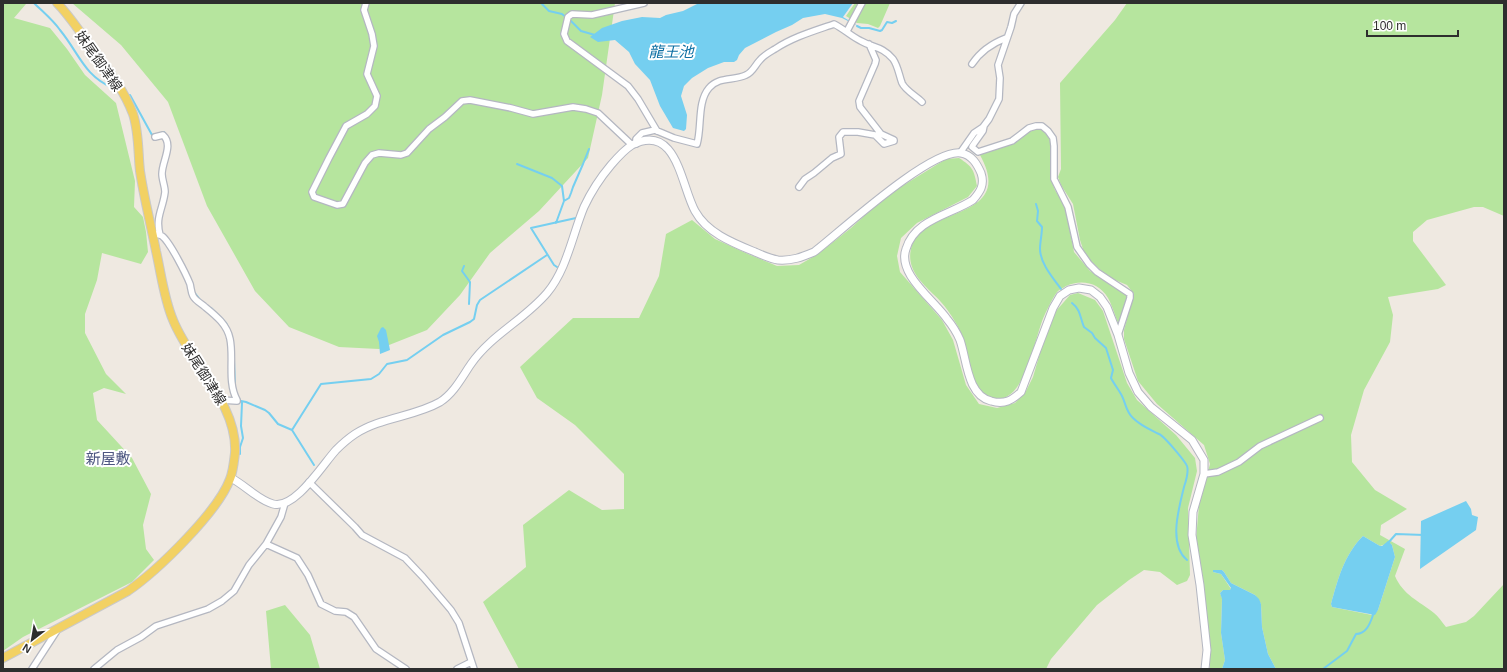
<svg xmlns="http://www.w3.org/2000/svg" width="1507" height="672" font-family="Arial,'Noto Sans JP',sans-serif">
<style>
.green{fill:#b6e59e;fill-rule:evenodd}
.water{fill:#75cff0}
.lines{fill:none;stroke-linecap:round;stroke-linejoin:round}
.stream{stroke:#75cff0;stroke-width:2}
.minor-casing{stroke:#b4b7c1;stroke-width:8}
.tertiary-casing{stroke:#b4b7c1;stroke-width:9}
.primary-casing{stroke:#c9c9c9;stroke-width:10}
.minor{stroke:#fff;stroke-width:5.5}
.tertiary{stroke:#fff;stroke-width:7}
.primary{stroke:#f2d163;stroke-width:8}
.labels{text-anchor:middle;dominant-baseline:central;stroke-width:4;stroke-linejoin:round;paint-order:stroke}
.street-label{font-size:14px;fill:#2e2e2e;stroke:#fff}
.water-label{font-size:15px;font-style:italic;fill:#0d6fa3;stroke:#fff}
.neighbourhood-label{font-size:15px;fill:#4d5680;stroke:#fff}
</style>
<rect width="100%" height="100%" fill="#efe9e1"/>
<!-- green -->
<path class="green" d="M 3,3 L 26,4 L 14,18 L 50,28 L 67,49 L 85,75 L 116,103 L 135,181 L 134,207 L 143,217 L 146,232 L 148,252 L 141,264 L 102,253 L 97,280 L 85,314 L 85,333 L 106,374 L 126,394 L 104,388 L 93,393 L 97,420 L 132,458 L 151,494 L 143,525 L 146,549 L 154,560 L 132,582 L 23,637 L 3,651 Z
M 72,3 L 615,3 L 602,95 L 588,158 L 539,211 L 490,253 L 460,295 L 427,330 L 379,349 L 339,347 L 289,327 L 255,291 L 207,206 L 168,102 L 121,45 Z
M 855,3 L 890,3 L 880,26 L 878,28 L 868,24 L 857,23 L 846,16 Z
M 1127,3 L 1504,3 L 1504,216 L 1483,207 L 1474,207 L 1427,220 L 1413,232 L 1413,241 L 1446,285 L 1438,289 L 1388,297 L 1393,315 L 1390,342 L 1364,390 L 1351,435 L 1352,462 L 1375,490 L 1407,509 L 1381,525 L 1380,535 L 1405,549 L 1395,576 C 1403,595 1419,601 1434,613 C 1438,616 1442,622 1446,627 L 1466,622 L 1474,616 L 1504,584 L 1504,669 L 1276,669 L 1268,654 L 1262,627 L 1261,604 L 1255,595 L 1231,583 L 1224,572 L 1222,570 L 1213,570 L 1213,572 L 1221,574 L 1231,589 L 1230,590 L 1223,590 L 1220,593 L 1222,598 L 1221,633 L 1225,660 L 1222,669 L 1210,669 L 1208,636 L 1196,540 L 1199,505 L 1210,464 L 1204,445 L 1157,404 L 1138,381 L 1124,339 L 1124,330 L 1134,294 L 1127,285 L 1108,277 L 1091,261 L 1084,252 L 1080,240 L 1073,204 L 1061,185 L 1058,177 L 1061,169 L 1060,83 L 1115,20 ZM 1363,536 L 1380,546 L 1389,543 L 1392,545 L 1395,557 L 1378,610 L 1372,615 L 1332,607 L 1331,604 C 1338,579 1344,555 1363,536 Z
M 1035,128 L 1041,129 L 1048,133 L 1051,140 L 1050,176 L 1055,190 L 1065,206 L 1074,252 L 1090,271 L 1127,295 L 1127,301 L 1121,322 L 1118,323 C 1115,315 1112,305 1108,298 C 1099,282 1081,279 1066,286 C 1064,288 1060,289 1058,291 C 1054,295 1048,308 1045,314 C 1034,336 1026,408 991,398 C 980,395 975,384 972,374 C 968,355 965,336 954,320 C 949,311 941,301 933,294 C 919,280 905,267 912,245 C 926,206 1016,220 980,155 C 991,150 1003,149 1013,143 C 1021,138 1026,132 1035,128 Z
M 959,158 C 973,167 974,170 977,186 L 968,197 L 917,223 L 901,238 L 897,256 L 900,272 L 942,320 L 953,340 L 966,385 L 979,404 L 997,408 L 1015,403 L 1026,391 L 1033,377 L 1040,353 L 1056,311 L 1070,295 L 1078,293 L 1095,300 L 1103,311 L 1127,383 L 1137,400 L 1176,435 L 1195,458 L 1197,471 L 1188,508 L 1190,575 L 1187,581 L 1177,585 L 1160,572 L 1144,570 L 1129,580 L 1097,605 L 1051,659 L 1046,669 L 519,669 L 483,602 L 526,567 L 523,525 L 569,490 L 602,510 L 624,509 L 624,474 L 575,425 L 537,398 L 520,367 L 573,318 L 639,318 L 659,276 L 666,234 L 692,220 L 715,239 L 748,254 L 777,266 L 799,265 L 818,254 L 851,228 L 886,196 L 946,159 Z
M 285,605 L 310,635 L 320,669 L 271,669 L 266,611 Z"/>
<!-- water -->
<path class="water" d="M 699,3 L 853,3 L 843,17 L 860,27 L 842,18 L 825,14 L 803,18 L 792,25 L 776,32 L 745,48 L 739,55 L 737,60 L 734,62 L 724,62 L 708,68 L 692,78 L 684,86 L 681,96 L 687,115 L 686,129 L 684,131 L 673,128 L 660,106 L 650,80 L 635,64 L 629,52 L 615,40 L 598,42 L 590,37 L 602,28 L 622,21 L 642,17 L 660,18 L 666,15 L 683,11 Z
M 383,327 L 386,330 L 390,350 L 380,354 L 379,342 L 377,336 L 381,328 Z
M 1466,501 L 1471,509 L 1472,515 L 1478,517 L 1476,530 L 1420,569 L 1421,521 Z
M 1363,536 L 1380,546 L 1382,546 L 1388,541 L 1392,545 L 1395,557 L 1378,610 L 1375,615 L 1332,607 L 1331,604 C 1338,579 1344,555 1363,536 Z
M 1213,570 L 1222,570 L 1224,572 L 1231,583 L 1255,595 L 1259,599 L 1261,604 L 1262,627 L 1268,654 L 1276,669 L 1222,669 L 1225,660 L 1221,633 L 1222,599 L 1220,593 L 1223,590 L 1230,590 L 1231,588 L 1221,574 L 1213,572 Z"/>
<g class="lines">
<!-- stream -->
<path class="stream" d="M 34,3 C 43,12 53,20 60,30 C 79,53 84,76 113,88
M 541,3 L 549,11 L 562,14 L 571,21 L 581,31 L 595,35
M 857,26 L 861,28 L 869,28 L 880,31 L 882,30 L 887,22 L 892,23 L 896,21
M 130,95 L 152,135 L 155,134
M 161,133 L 164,132 L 169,140
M 517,164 L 552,178 L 562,186 L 564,201 L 556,223
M 164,174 L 167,189
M 564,201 L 569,198 L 571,193 L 573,187 L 583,164 L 589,149
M 1036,204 L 1038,211 L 1037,221 L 1042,227 C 1042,234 1040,242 1040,249 C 1040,263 1053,278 1061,289
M 464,266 L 462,271 L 470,282 L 469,304
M 557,267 L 554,265 L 531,228 L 576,218
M 194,292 L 201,301
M 1072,303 C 1081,310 1080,318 1084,327 L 1092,333 L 1095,338 L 1106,348 L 1113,370 L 1111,378 C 1114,384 1119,390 1122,396 C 1126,404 1126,412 1133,418 C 1141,426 1149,429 1159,434 C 1164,436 1185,461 1187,466 C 1189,472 1186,481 1184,487 C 1179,508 1168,544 1187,560
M 211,308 L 226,323 L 231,334
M 234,360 L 235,388
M 238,397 L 242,403 L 241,426 L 243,438 L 240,447 L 240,454
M 241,401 L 246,402 L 265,410 L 269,413 L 278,424 L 292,430 L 314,465
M 292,430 L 321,384 L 371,379 L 379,374 L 387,364 L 407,360 L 443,335 L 470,322 L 474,319 L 477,305 L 480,300 L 547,255
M 1388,543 L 1396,534 L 1424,535
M 1323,669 L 1347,651 L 1356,634 C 1366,634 1370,624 1373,615 L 1372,613"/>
<!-- minor casing -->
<g class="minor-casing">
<path id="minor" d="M 366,3 L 364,10 L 372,34 L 374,46 L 367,74 L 377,96 L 375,106 L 367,114 L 346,126 L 329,158 L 312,192 L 314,197 L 337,205 L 343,204 L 365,163 L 372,155 L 379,153 L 401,155 L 407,153 L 429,129 L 445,117 L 462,101 L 470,100 L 511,108 L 533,114 L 573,107 L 586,109 L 598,113 L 632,145
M 644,3 L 592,15 L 572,14 L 568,17 L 564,34 L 567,41 L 628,86 L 638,99 L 657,131
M 847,31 L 862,3
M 972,64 C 980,52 993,43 1006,38
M 984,126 L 983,131 L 973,145 L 972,147 L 978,152 L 1012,141 L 1029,128 L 1036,126 L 1042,126 L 1048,131 L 1053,138 L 1054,146 L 1054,179 L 1068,207 L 1077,247 L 1089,264 L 1097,272 L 1130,294 L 1130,298 L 1118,335
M 155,137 L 163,135 C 174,145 162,161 162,174 C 162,180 165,186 165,192 C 163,209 155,217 160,235
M 636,144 L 636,139 L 642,133 L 655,130 L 674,138 L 697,144 C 702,127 697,102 709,88 C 719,76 734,81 746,75 C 753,72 755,65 760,60 C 764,55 770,52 775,49 C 793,37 814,31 834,24 C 844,29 852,37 861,41 C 873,48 882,46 893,59 C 898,66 899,75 902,83 C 905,90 916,96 922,102
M 960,153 L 974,133 L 983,127 L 989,119 L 999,99 L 1000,78 L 998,65 L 1011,27 L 1014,14 L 1021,3
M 799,187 L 805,179 L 814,173 L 832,158 L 841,154 L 839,137 L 843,132 L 858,132 L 875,135 L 884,144 L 894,141 L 894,140 L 881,134 L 860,107 L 859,101 L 875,64 L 876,60 L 869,44
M 153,234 C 156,234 159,234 162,236 C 170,242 186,274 190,284 C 191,288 191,292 193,296 C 195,300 200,303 204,306 C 215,315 227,324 230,339 C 234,358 227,382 237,400 L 237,401 L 221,400
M 1204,474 L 1218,472 L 1239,462 L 1260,446 L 1320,418
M 309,482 L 355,527 L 362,535 L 405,558 L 423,577 L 451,610 L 459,623 L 474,669
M 266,544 L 297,558 L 308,575 L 321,604 L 335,611 L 346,612 L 354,617 L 376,649 L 406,669
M 32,669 L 58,629
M 94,669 L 117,650 L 141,637 L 156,626 L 208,609 L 222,601 L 234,591 L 249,565 L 266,544 L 281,517 L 285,503
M 457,669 L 471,662"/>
</g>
<!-- tertiary casing -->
<g class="tertiary-casing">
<path id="tertiary" d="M 231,478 C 245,485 258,500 273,504 C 295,510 323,464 336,450 C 342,444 349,438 355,434 C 381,417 414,417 440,402 C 454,393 462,377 471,364 C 491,335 524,320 547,293 C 567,269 572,236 584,207 C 591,192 600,178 611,165 C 617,158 624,150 632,145 C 677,122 681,186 695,211 C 707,233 733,243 755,252 C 762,255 771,259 778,260 C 792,261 802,257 814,252 C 840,232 931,148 961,153 C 972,155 977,164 981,173 C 985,185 980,192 973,200 C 950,215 915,219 906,249 C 897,274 934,300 947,319 C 952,325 957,333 960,340 C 967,360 967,395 991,401 C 1005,405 1012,400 1021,392 L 1053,308 L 1060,296 L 1069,290 L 1079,288 L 1091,290 L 1100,297 L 1107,307 L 1118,335 L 1129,373 L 1138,392 L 1151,407 L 1192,440 L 1204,460 L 1204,474 L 1193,512 L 1192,535 L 1200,585 L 1207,650 L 1205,669"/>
</g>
<!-- primary casing -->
<g class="primary-casing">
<path id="primary" d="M 3,658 L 128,591 C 157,571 218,512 230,479 C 233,472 234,461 235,453 C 238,404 190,363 173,320 C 164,299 161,273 156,251 C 151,225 144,198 140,171 C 138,153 139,132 133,114 C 123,87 103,63 86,40 C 77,28 68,14 57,3"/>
</g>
<!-- minor -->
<use href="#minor" class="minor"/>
<!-- tertiary -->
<use href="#tertiary" class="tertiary"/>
<!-- primary -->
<use href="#primary" class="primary"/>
</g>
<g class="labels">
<!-- street labels -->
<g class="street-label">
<text transform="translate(99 61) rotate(55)">妹尾御津線</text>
<text transform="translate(204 374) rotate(58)">妹尾御津線</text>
</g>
<!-- water labels -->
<g class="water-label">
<text x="671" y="51">龍王池</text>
</g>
<!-- neighbourhood labels -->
<g class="neighbourhood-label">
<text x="108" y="458">新屋敷</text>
</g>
</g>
<!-- border -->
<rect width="1507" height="672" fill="none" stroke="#2e2e2e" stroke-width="8"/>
<!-- north arrow -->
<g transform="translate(32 640) rotate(211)" stroke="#ffffff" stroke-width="3" paint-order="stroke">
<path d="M0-3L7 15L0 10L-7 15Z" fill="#2e2e2e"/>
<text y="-6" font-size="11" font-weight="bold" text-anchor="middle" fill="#2e2e2e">N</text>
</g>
<!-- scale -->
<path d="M1367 30v6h91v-6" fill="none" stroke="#2e2e2e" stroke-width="2"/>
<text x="1373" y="30" font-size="12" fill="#2e2e2e" stroke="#ffffff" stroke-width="3" paint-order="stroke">100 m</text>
</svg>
